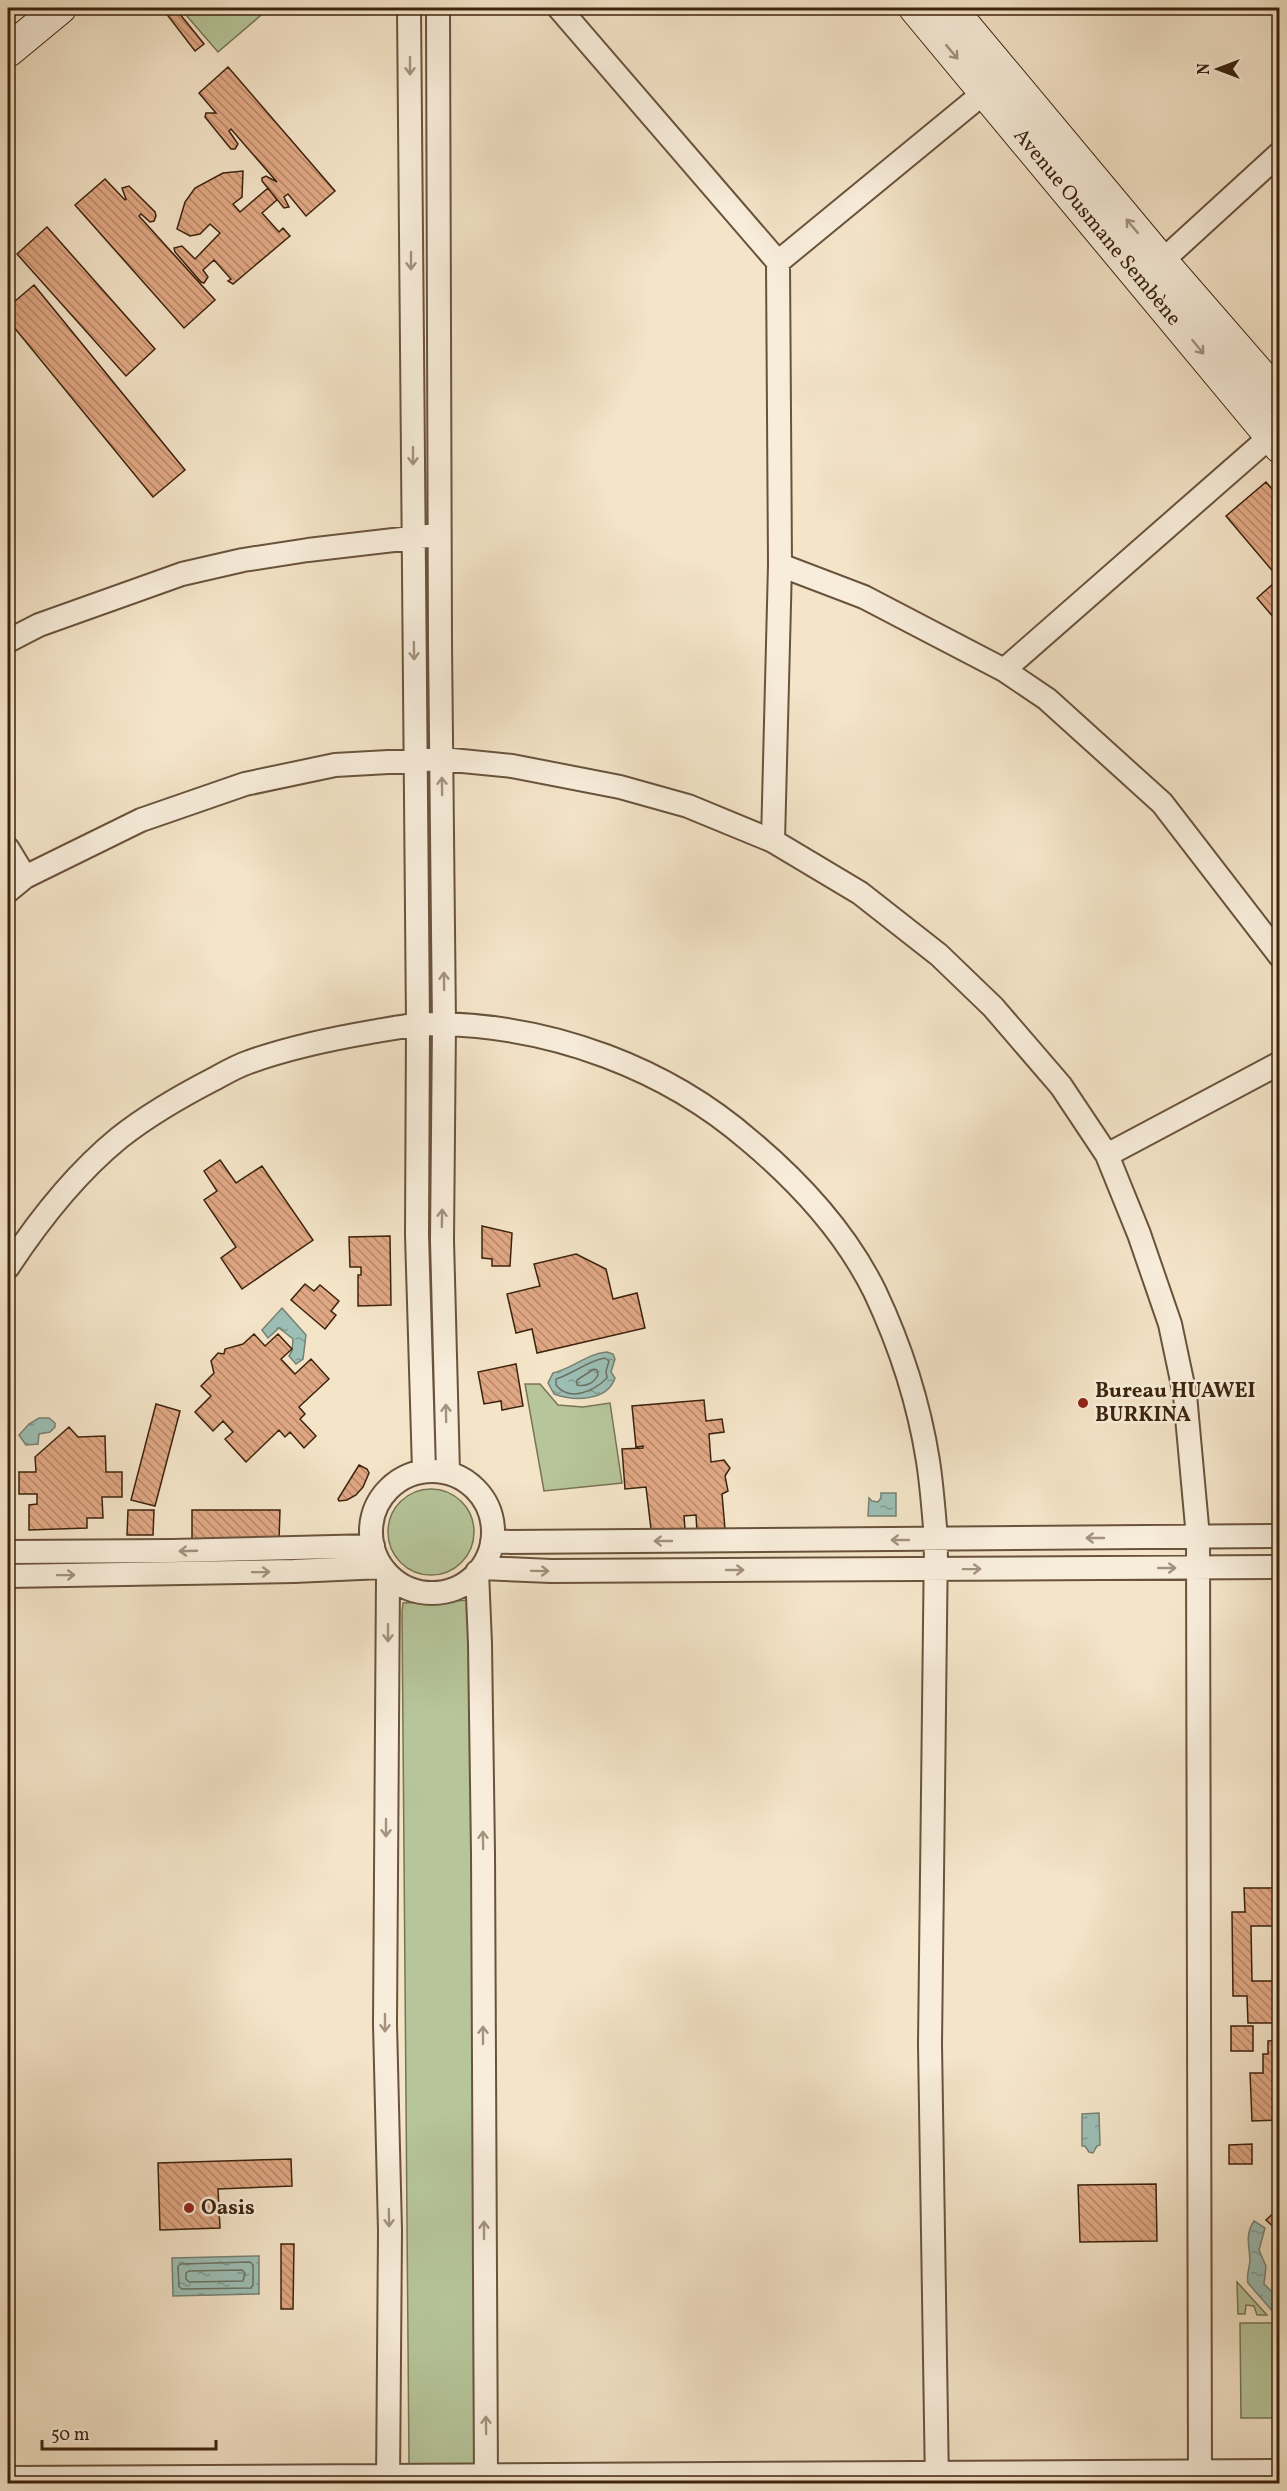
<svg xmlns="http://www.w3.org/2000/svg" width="1287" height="2491" font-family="Vollkorn,serif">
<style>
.green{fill:#b6c59a;stroke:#797454;stroke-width:1.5}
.water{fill:url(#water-ripples);stroke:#768172;stroke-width:1.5}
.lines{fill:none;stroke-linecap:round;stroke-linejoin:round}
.shore{stroke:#6c7162;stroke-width:1.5}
.building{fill:url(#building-back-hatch);stroke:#3c230d;stroke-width:1.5}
.street-casing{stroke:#6a533c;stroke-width:26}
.secondary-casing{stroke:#3c230d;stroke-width:34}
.street{stroke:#f8eddb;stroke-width:22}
.secondary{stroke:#f8eddb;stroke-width:32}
.oneway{stroke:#a3927e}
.poi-dot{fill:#8f2418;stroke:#f8eddb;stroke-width:2}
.labels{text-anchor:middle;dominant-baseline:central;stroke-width:5;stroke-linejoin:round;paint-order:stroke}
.street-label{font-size:21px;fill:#3c230d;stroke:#f8eddb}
.poi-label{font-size:21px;font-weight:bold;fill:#3c230d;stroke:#f8eddb;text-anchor:start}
</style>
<defs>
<pattern id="water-ripples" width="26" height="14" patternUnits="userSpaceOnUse" patternTransform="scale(1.5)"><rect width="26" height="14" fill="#9cbfb6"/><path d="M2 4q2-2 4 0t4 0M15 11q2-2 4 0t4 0" fill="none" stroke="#809b92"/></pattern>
<pattern id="building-back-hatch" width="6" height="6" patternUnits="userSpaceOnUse" patternTransform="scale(1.5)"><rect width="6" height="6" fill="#e0a784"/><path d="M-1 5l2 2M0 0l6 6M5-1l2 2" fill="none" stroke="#b7886a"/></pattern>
</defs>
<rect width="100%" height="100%" fill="#f4e4c8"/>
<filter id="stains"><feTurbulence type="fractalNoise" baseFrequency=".00333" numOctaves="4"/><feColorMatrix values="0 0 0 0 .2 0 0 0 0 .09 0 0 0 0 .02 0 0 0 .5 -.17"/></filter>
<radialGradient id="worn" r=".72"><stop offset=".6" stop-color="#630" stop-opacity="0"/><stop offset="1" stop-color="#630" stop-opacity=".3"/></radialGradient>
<!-- green -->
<path class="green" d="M 180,8 L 265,8 L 267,10 L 218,52 Z
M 525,1384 L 540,1384 L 558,1405 L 583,1407 L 610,1403 L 622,1483 L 544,1491 Z
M388 1532a43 43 0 1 1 86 0a43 43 0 1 1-86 0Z
M 474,1600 L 481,2464 L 409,2464 L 402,1612 L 403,1603 Z
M 1237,2282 L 1267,2315 L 1257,2315 L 1254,2306 L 1246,2305 L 1245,2314 L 1238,2314 Z
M 1240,2323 L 1279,2323 L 1279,2429 L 1274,2429 L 1273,2418 L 1241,2418 Z"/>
<!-- water -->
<path class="water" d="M 282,1308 L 306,1335 L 303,1359 L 296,1364 L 289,1356 L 292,1351 L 293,1339 L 279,1328 L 268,1338 L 262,1330 Z
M 607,1352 L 613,1354 L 615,1359 L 611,1372 L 615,1378 C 607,1402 573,1401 554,1394 L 548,1383 L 553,1373 C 574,1368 586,1354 607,1352 Z
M 39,1418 L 49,1418 L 55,1423 L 55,1427 L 50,1432 L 39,1434 L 38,1444 L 26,1445 L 19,1435 L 29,1424 Z
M 881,1493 L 896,1493 L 896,1516 L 868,1516 L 869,1498 L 872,1501 L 878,1502 L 881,1498 Z
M 1099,2113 L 1100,2145 L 1097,2146 L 1093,2153 L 1089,2152 L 1085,2146 L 1082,2146 L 1082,2114 Z
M 1254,2221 L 1265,2228 L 1259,2250 L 1266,2266 L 1264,2284 L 1279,2299 L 1279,2308 L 1275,2314 L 1248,2283 C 1246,2274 1250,2268 1250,2259 C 1249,2244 1245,2235 1254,2221 Z
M 259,2256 L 259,2294 L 173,2296 L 172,2258 Z"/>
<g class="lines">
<!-- shore -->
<path class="shore" d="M 605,1358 L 609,1361 L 606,1371 L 607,1378 C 595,1390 570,1403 556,1385 L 556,1379 C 575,1373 587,1361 605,1358 Z
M 594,1369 L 597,1370 L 598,1375 C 594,1383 586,1387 577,1385 L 577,1380 Z
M 250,2262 L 253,2265 L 253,2285 L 251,2288 L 182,2289 L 179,2287 L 178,2266 L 181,2264 Z
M 242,2270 L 245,2273 L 243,2281 L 189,2282 L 186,2279 L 186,2273 L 189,2271 Z"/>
</g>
<!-- building -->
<path class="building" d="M 162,8 L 175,8 L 204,44 L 195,51 Z
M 228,67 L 335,191 L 306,216 L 288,194 L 284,197 L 289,207 L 284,208 L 262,181 L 262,178 L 266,176 L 277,182 L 231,129 L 229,131 L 238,144 L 235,149 L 231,149 L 205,117 L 206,113 L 216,113 L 199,93 Z
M 243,171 L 242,197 L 233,204 L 240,212 L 268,188 L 277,200 L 262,213 L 279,232 L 283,228 L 290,236 L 233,284 L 228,281 L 231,279 L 214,260 L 203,270 L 208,277 L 204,283 L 201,282 L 175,252 L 174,248 L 182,246 L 195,259 L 220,233 L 210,224 L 200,234 L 190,236 L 177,229 L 185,202 L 195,188 L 223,173 Z
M 105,179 L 125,200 L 126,199 L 122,188 L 129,186 L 155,212 L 156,216 L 154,221 L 150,222 L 141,214 L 139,216 L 215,300 L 184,328 L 75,205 Z
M 47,227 L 155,349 L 126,376 L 17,254 Z
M 34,285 L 185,470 L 153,497 L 8,320 L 8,307 Z
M 1266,482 L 1280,498 L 1280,625 L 1257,598 L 1274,583 L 1275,574 L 1226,516 Z
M 220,1160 L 236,1183 L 262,1166 L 313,1240 L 242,1289 L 221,1258 L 236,1247 L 204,1200 L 217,1191 L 204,1171 Z
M 482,1226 L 512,1233 L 510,1266 L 492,1266 L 492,1259 L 482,1258 Z
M 390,1236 L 391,1305 L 358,1306 L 358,1275 L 361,1275 L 361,1267 L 350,1267 L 349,1237 Z
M 576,1254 L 606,1269 L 613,1299 L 637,1293 L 645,1328 L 537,1353 L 532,1329 L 516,1333 L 507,1294 L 540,1286 L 534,1264 Z
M 305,1284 L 314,1291 L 320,1285 L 339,1301 L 331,1311 L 336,1315 L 325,1329 L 291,1300 Z
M 254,1334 L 265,1346 L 278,1334 L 292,1349 L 281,1359 L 295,1374 L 311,1359 L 329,1379 L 299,1407 L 305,1414 L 300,1419 L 316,1436 L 304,1448 L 290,1432 L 285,1437 L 279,1430 L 246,1462 L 225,1439 L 233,1432 L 223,1421 L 213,1431 L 195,1412 L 211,1396 L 201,1386 L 214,1373 L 211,1361 L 218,1353 L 224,1354 L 225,1349 L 243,1344 Z
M 516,1364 L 523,1406 L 502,1410 L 501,1401 L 484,1404 L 478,1372 Z
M 704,1400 L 706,1421 L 722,1419 L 724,1432 L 709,1434 L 711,1462 L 724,1460 L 730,1468 L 725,1476 L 728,1491 L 722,1494 L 725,1529 L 697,1532 L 696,1515 L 684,1516 L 685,1529 L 651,1529 L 646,1487 L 625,1489 L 622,1449 L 643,1448 L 643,1446 L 636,1447 L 632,1406 Z
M 156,1404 L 180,1411 L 155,1506 L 131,1500 Z
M 69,1427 L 78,1437 L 105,1436 L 106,1472 L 122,1472 L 122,1497 L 102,1497 L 103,1518 L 87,1518 L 87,1528 L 29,1530 L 29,1505 L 37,1504 L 37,1494 L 19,1494 L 19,1472 L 36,1472 L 35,1457 Z
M 359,1465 L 367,1469 L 369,1473 L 363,1487 L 356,1495 L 347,1500 L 339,1501 L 338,1499 Z
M 128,1510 L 154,1510 L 153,1535 L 127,1535 Z
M 192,1510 L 280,1510 L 279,1540 L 192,1539 Z
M 1244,1888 L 1280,1888 L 1280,1926 L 1251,1926 L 1252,1981 L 1280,1981 L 1280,2023 L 1248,2023 L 1247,1996 L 1233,1996 L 1232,1912 L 1245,1912 Z
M 1231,2026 L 1253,2026 L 1253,2051 L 1231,2051 Z
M 1280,2040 L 1280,2120 L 1252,2121 L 1250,2073 L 1263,2073 L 1263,2054 L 1268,2054 L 1268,2041 Z
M 1252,2144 L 1252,2164 L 1229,2164 L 1229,2145 Z
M 291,2159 L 292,2186 L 218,2189 L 220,2228 L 160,2230 L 158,2163 Z
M 1156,2184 L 1157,2241 L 1080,2242 L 1078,2185 Z
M 1280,2207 L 1280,2230 L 1278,2231 L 1266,2220 Z
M 281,2244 L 294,2244 L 293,2309 L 281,2309 Z
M 1280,2244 L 1280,2263 L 1275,2259 L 1275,2250 Z"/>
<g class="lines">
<!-- street casing -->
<g class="street-casing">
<path id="street" d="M 409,8 L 418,1024 L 417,1235 L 424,1470
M 438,8 L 440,642 L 444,1024 L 442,1240 L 448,1472
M 559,8 L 778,262 L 780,565 L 773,841
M 778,262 L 997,82
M 1150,272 L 1280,153
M 780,565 L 864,597 L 1004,670 L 1047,699 L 1162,803 L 1280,956
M 8,641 L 39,625 L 182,574 L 243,560 L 308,550 L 428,536
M 1004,670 L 1280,428
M 8,849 L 25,877
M 8,891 L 25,877 L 141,820 L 245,784 L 335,765 L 442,759 L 512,766 L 620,787 L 688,806 L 773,841 L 860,893 L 939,955 L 993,1007 L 1061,1086 L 1107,1155 L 1139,1234 L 1170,1324 L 1185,1395 L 1198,1537 L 1200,2484
M 1107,1155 L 1280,1063
M 8,1267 C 39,1220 75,1174 119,1138 C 148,1115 181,1096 214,1079 C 225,1073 237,1066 249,1062 C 288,1048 330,1039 371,1032 C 395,1028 418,1023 442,1024 C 554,1027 666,1068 750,1141 C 800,1183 846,1233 875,1292 C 900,1345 919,1404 928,1461 C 932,1487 934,1514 936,1540 L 930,2044 L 937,2484
M371 1532a61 61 0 1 1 122 0a61 61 0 1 1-122 0Z
M 492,1542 L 1280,1536
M 8,1552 L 172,1551 L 373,1546
M 482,1568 L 551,1571 L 1280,1567
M 477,1572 L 480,1644 L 483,1853 L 486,2484
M 388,1575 L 385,2024 L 390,2231 L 388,2484
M 8,1576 L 294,1571 L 382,1567
M 8,2478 L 1280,2471"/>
</g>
<!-- secondary casing -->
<g class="secondary-casing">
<g id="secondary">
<path id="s1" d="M 915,8 L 1280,447"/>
<path d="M 950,8 L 1162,262 L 1280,398"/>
<path d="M 8,51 L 60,8"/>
</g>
</g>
<!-- street -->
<use href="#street" class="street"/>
<!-- secondary -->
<use href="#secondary" class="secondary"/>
</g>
<!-- one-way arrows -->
<defs><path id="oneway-shaft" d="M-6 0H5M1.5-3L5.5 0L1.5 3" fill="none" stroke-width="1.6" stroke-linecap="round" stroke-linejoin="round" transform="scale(1.5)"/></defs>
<g class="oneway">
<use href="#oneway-shaft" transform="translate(952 52) rotate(50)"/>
<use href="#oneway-shaft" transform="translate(410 66) rotate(90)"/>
<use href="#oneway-shaft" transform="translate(1132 226) rotate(-130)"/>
<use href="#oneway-shaft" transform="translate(411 261) rotate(90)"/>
<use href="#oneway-shaft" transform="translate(1198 347) rotate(51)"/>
<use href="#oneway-shaft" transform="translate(413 456) rotate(90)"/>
<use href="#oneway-shaft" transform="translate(414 651) rotate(89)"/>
<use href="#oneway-shaft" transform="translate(442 786) rotate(-91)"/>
<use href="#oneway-shaft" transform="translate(444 981) rotate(-91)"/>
<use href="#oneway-shaft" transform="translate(442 1218) rotate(-89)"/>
<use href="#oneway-shaft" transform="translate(446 1413) rotate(-91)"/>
<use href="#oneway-shaft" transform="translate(1095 1538) rotate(180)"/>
<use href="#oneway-shaft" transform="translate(900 1540) rotate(180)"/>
<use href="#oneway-shaft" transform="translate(663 1541) rotate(180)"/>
<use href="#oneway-shaft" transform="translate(188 1551) rotate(178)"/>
<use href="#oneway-shaft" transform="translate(1167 1568)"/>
<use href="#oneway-shaft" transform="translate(972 1569) rotate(-1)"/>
<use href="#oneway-shaft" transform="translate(735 1570)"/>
<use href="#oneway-shaft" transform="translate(540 1571) rotate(1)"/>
<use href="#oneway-shaft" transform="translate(261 1572) rotate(-1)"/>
<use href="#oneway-shaft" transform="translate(66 1575) rotate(-1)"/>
<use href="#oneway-shaft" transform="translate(388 1633) rotate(90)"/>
<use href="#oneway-shaft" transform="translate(386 1828) rotate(90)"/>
<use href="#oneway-shaft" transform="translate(483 1840) rotate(-91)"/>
<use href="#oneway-shaft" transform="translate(385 2023) rotate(90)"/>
<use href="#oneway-shaft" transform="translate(483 2035) rotate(-90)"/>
<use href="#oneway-shaft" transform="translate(389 2218) rotate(89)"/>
<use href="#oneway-shaft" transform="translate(484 2230) rotate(-90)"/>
<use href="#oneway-shaft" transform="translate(486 2425) rotate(-91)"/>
</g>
<!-- markers -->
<g class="poi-dot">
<circle cx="1083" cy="1403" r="6"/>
<circle cx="189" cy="2208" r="6"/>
</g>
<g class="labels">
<!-- street labels -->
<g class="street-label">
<text stroke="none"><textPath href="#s1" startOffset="285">Avenue Ousmane Sembène</textPath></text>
</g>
<!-- poi labels -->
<g class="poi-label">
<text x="1095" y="1391">Bureau HUAWEI<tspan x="1095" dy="24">BURKINA</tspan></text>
<text x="201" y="2208">Oasis</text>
</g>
</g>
<!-- margin -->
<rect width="1287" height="2491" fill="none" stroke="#f4e4c8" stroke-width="30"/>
<rect x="9" y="9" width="1269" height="2473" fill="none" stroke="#3c230d" stroke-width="3"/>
<rect x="15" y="15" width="1257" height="2461" fill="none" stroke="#3c230d" stroke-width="1.5"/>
<!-- north arrow -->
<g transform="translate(1218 69) rotate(270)" stroke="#f8eddb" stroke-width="4.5" paint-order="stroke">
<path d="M0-4.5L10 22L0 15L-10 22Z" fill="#3c230d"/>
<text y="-9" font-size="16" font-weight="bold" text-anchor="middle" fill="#3c230d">N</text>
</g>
<!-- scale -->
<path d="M42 2440v9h174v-9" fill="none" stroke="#3c230d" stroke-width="3"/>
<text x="51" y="2440" font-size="18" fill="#3c230d" stroke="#f8eddb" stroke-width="4.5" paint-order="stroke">50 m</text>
<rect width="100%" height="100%" filter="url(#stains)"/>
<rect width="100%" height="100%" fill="url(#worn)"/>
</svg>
